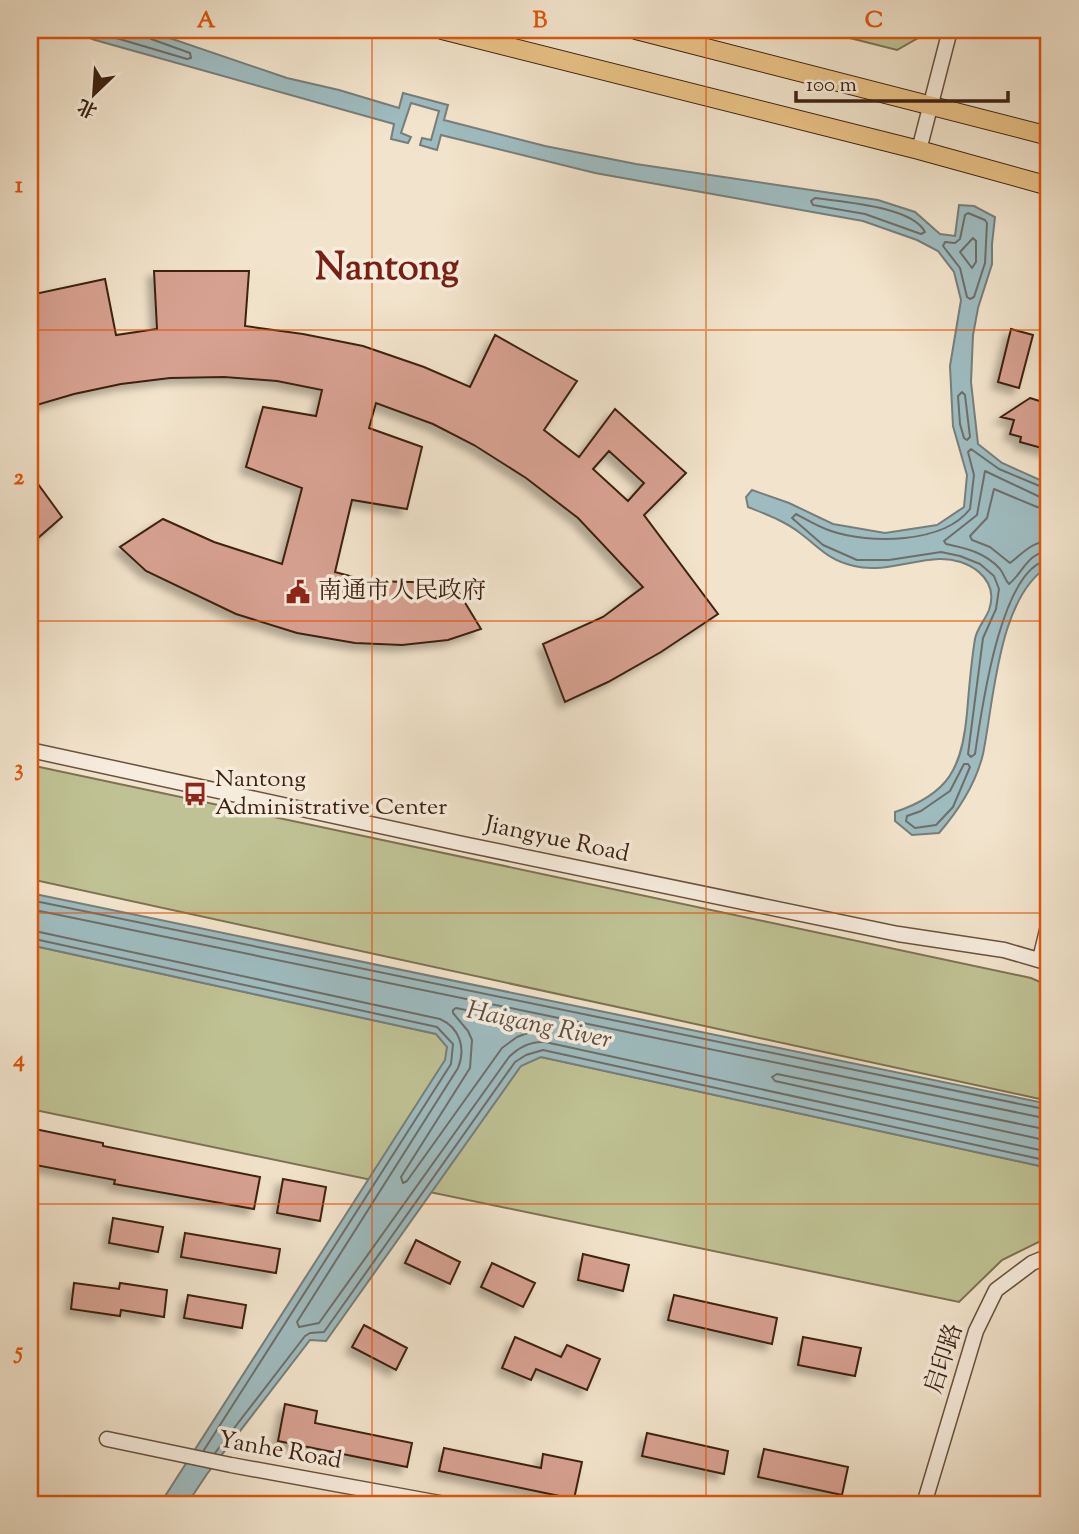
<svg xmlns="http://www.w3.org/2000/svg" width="1079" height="1534" font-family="'Sorts Mill Goudy','Noto Serif SC',serif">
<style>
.green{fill:#bfc294;stroke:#7e7252;stroke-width:2}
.water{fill:#9ebcc0;stroke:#777e7a;stroke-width:2}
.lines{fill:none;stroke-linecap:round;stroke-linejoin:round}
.shore{stroke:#6e6e68;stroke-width:2}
.building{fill:#d7a191;stroke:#3d2110;stroke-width:2;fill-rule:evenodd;filter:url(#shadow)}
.minor-casing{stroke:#6a523f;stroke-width:17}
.major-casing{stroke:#3d2110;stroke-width:20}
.minor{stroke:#f7edde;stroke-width:14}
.major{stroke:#e9c286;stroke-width:18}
.grid{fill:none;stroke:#df560c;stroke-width:2;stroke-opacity:0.55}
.labels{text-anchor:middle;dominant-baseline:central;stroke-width:7;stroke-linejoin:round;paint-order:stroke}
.poi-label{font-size:24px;fill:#3d2110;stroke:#f7edde;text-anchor:start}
.street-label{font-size:24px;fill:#3d2110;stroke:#f7edde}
.water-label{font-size:26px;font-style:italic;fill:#5a5045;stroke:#f7edde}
.town-label{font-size:38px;font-weight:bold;fill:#7a1f14;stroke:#f7edde}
.neatline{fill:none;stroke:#df560c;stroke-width:2.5}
.grid-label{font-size:23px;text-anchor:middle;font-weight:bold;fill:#df560c}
</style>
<defs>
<filter id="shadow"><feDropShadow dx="-6" dy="6" stdDeviation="3.5" flood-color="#0004"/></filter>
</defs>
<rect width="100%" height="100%" fill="#f2e4cc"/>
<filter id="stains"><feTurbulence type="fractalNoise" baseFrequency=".00286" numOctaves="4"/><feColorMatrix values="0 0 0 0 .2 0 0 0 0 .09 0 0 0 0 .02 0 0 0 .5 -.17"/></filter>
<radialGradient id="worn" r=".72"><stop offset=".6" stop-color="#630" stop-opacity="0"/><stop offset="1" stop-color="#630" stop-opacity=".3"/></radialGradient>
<!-- green -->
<path class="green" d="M 818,30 L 926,30 L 925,34 L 897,50 Z
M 30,765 L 1031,978 L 1049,986 L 1049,1101 L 30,879 Z
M 30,945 L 1049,1168 L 1049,1237 L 1002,1260 L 959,1302 L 30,1109 Z"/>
<!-- water -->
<path class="water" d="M 70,30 L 146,30 L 287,78 L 339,90 L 399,108 L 403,93 L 448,105 L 444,120 L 545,146 L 636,164 L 878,200 L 915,212 L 940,234 L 955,236 L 959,205 L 974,206 L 995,217 L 992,244 L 992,264 L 978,308 L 973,335 L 971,382 L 978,444 L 1002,463 L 1049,484 L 1049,566 C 998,596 994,701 983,754 C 976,783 958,811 939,833 L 912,835 L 895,821 L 895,812 C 949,794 962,768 967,713 C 969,688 971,663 975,639 C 977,628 985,620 989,610 C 1000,578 968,558 939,559 C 911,560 882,573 854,566 C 828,560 820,548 800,533 C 785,521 765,514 748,507 L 746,497 L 752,490 L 789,503 L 833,524 L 885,533 L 937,525 L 964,507 L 967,475 L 953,426 L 950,366 L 961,300 L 954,272 L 938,251 L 917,240 L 863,221 L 595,173 L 441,135 L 437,150 L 420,145 L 422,138 L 431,140 L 439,111 L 411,103 L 401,133 L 411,137 L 408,143 L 391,139 L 394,124 L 95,40 Z
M 30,893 L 1049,1104 L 1049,1168 L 541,1057 L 521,1066 L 326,1341 L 310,1340 L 207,1474 L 187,1504 L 160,1504 L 445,1060 L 447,1047 L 436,1034 L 30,945 Z"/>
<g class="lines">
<!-- shore -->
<path class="shore" d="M 89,30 L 187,59 L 191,58 L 190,53 L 151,39 L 147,30
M 815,198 C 841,202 912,206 925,232 L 921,234 L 865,214 L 813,205 L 811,201 Z
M 968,213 L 985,220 L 987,223 L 985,263 L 974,297 L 970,299 L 967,297 L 960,268 L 943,246 L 945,242 L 955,243 L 960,239 L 965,215 Z
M 973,238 L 976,241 L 976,262 L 972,268 L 960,252 Z
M 962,392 L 965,395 L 970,437 L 967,440 L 964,438 L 960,424 L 958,396 Z
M 1049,490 L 999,469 L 971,449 L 968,452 L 974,475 L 970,509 C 943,544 869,544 831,531 C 819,527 807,520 796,514 L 792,518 L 823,545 L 857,560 L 889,560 L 941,552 L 960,556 L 980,564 L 994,576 L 999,589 L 996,609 L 983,638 L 968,754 L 971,757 L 975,754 C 981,715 1000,566 1049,560
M 1049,499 L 1040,497 L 985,471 L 977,515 L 944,541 L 946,544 C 966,548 986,553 1000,569 C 1004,574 1005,580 1009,584 C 1023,573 1027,553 1049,551
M 1049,509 L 1037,507 L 994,489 L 987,518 L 970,536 L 972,540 L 990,547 L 1010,563 C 1022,554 1031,542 1049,541
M 964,764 L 968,764 L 970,767 L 953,807 L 936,825 L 915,828 L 906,821 L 907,816 L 921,811 L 950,791 Z
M 30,900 L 1049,1110
M 30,909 L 1049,1119
M 30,930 L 440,1019 C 460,1028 466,1048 458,1068 L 297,1322 L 299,1327 L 319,1323 L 509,1057 C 518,1048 531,1041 545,1042 L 1049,1152
M 30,938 L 437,1027 L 453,1044 L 451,1064 L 204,1450
M 456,1008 L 536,1024 L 538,1029 L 517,1037 L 502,1048 L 407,1181 L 403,1183 L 401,1177 L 470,1068 L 472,1040 L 468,1031 L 453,1013 L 453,1010 Z
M 1049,1130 L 777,1074 L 772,1077 L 775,1081 L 1049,1141
M 215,1453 L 305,1336 L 310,1333 L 324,1332 L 515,1062 L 526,1055 L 543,1050 L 1049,1161"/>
</g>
<!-- building -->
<path class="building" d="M 154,271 L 249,271 L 245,326 L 303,334 L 363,346 L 424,367 L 470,387 L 495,335 L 577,381 L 544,430 L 579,457 L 615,409 L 686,473 L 644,515 L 718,614 L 661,652 L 608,682 L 565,702 L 543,644 L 603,617 L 643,587 L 578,518 L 526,478 L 474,445 L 433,424 L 376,403 L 369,428 L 422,447 L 407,509 L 352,500 L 335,572 L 368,581 L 453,583 L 481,629 L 448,640 L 402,645 L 355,643 L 297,633 L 236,614 L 146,571 L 120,547 L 163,519 L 214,542 L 282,564 L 302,488 L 246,467 L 263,407 L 316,416 L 322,390 L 277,381 L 224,377 L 170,378 L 121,384 L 74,394 L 30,407 L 30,295 L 105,279 L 116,335 L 157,329 ZM 609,451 L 644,483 L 628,501 L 593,469 Z
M 1011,329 L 1033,335 L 1019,388 L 998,382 Z
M 1030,398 L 1049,404 L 1049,450 L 1020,442 L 1021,437 L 1010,434 L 1014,420 L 1001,417 Z
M 30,473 L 62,517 L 30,545 Z
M 30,1128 L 103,1143 L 103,1146 L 260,1177 L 254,1209 L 114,1184 L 115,1180 L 30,1164 Z
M 283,1179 L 326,1187 L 320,1221 L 277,1213 Z
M 113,1218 L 163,1227 L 158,1252 L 109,1243 Z
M 185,1233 L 280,1249 L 276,1273 L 181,1257 Z
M 416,1240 L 460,1262 L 450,1284 L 405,1263 Z
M 583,1254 L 629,1265 L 623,1291 L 578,1280 Z
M 492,1263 L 535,1283 L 523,1307 L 481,1287 Z
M 74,1283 L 119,1289 L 120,1283 L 167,1290 L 164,1317 L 121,1310 L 120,1316 L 71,1309 Z
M 188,1295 L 246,1305 L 242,1328 L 184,1318 Z
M 674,1295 L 777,1318 L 772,1344 L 668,1320 Z
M 364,1325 L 407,1348 L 396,1370 L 352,1347 Z
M 515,1337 L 561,1357 L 567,1345 L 600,1359 L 587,1390 L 536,1369 L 531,1380 L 502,1368 Z
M 803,1337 L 861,1348 L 855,1376 L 798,1365 Z
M 285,1404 L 317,1411 L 315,1423 L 412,1443 L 407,1467 L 278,1441 Z
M 647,1433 L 728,1451 L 724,1474 L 642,1456 Z
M 444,1448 L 541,1468 L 543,1454 L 582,1462 L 574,1499 L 439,1471 Z
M 764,1449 L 848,1467 L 842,1495 L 758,1477 Z"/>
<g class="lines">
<!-- minor casing -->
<g class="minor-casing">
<path id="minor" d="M 919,150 L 950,30
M 30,750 L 463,844 L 898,934 L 1004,950 L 1049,963
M 1040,959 L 1049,922
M 107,1439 L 231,1465 L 445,1504
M 924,1504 L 976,1331 L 996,1290 L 1032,1263 L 1049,1256"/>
</g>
<!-- major casing -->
<g class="major-casing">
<path id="major" d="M 442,30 L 919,150 L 1049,186
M 636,30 L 1049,136"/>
</g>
<!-- minor -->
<use href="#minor" class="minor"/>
<!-- major -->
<use href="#major" class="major"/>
</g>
<!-- grid -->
<path class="grid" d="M 372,30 L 372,1504M 706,30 L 706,1504M 30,330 L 1049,330M 30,621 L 1049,621M 30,913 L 1049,913M 30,1204 L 1049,1204"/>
<!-- icons -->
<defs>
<g id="civic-bare" transform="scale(1.89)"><path d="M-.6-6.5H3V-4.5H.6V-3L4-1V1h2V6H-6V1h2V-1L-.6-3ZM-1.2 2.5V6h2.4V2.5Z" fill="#8f2418" stroke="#f7edde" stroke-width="2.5" paint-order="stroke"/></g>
<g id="bus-bare" transform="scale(1.89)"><path d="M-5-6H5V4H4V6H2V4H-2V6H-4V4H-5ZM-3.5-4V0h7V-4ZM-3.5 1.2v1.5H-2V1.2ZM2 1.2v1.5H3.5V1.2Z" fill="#8f2418" stroke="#f7edde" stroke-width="2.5" paint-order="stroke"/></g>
</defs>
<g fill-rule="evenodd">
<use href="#civic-bare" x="298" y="592"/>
<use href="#bus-bare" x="195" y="794"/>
</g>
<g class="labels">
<!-- poi labels -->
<g class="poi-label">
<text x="318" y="592">南通市人民政府</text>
<text x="215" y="780">Nantong<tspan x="215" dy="28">Administrative Center</tspan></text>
</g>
<!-- street labels -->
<g class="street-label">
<text transform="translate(557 840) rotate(12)">Jiangyue Road</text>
<text transform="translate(945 1359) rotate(-72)">启印路</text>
<text transform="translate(280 1451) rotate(10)">Yanhe Road</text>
</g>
<!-- water labels -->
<g class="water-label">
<text transform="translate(539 1026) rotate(12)">Haigang River</text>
</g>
<!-- town labels -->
<g class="town-label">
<text x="387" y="270">Nantong</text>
</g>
</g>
<!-- margin -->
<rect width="1079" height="1534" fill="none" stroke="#f2e4cc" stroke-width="77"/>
<!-- north arrow -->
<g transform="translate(94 94) rotate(205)" stroke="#f7edde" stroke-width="5" paint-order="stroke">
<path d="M0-5L12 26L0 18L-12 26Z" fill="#3d2110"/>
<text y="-10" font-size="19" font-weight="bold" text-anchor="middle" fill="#3d2110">北</text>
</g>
<!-- scale -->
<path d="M796 91v10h212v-10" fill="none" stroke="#3d2110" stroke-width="3.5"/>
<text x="806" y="91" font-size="21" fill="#3d2110" stroke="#f7edde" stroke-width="5" paint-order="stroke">100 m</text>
<rect x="38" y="38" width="1002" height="1458" class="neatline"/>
<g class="grid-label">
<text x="206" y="27">A</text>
<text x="540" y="27">B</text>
<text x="874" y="27">C</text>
<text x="19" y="192">1</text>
<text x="19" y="484">2</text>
<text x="19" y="775">3</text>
<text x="19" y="1066">4</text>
<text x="19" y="1358">5</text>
</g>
<rect width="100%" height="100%" filter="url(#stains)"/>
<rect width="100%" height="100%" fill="url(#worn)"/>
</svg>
